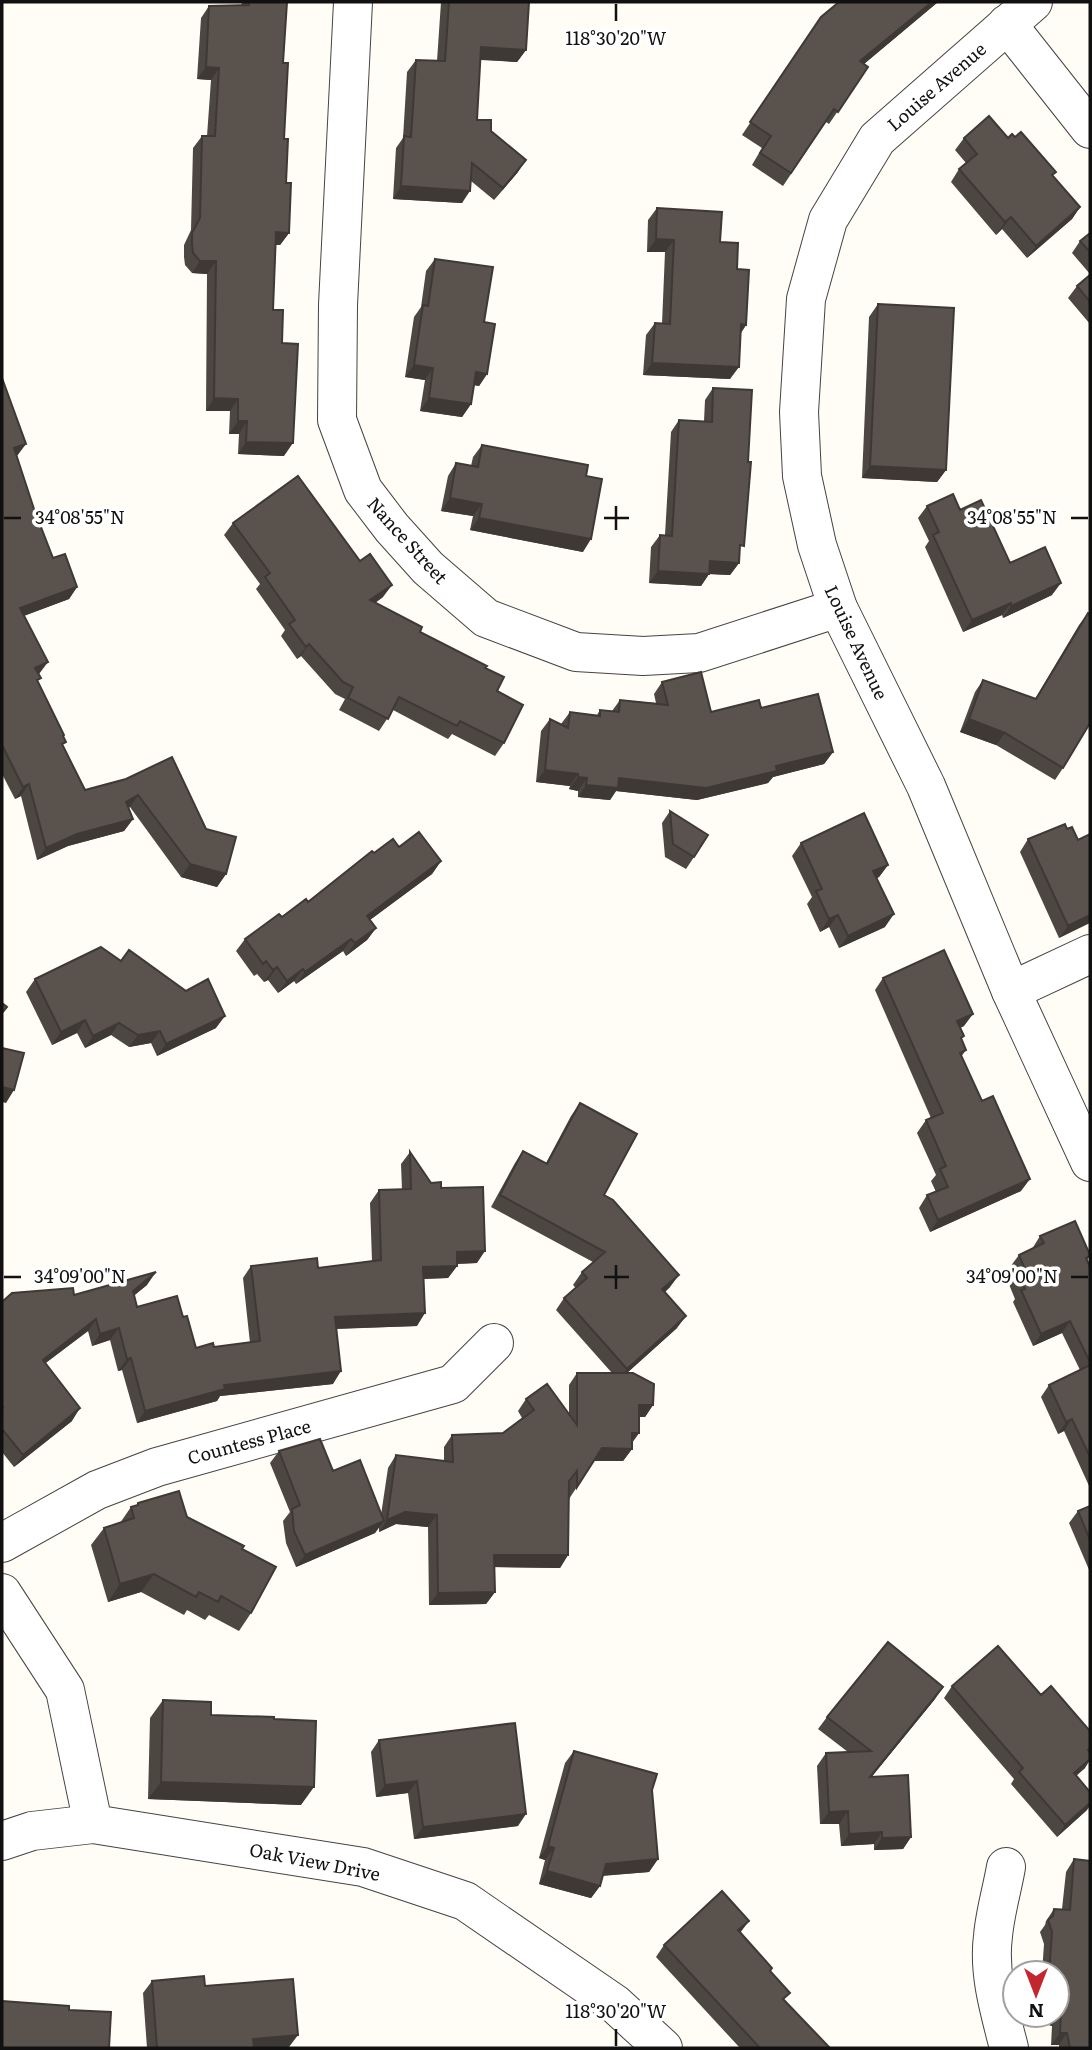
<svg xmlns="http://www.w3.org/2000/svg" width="1092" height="2050" font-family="Literata,serif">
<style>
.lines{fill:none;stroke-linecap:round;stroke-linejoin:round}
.minor-casing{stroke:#444;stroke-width:40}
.tertiary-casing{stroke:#444;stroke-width:40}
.minor{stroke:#fff;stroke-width:38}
.tertiary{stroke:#fff;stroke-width:38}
.wall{fill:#4d4742}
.shaded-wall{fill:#3f3936}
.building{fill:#5a524d;stroke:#3f3936;stroke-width:2}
.ticks{fill:none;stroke:#111;stroke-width:2.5}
.labels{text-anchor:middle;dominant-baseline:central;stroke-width:7;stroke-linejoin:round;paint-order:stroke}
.street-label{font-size:18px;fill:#111;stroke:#fff}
.ticks-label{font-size:18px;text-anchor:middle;fill:#111;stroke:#fff;stroke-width:7;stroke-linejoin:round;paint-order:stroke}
</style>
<rect width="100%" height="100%" fill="#fffdf5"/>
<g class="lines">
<!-- minor casing -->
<g class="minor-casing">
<path id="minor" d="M 353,2 L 338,305 L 337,420 L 363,490 L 392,528 L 428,568 L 486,618 L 576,652 L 643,656 L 699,653 L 838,608
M 1007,24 L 1090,129
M 1011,991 L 1090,954
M 2,1543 L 97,1490 L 157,1467 L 453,1384 L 494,1343
M 2,1593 L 65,1690 L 93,1824
M 2,1841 L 32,1831 L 93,1824 L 363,1867 L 465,1901 L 615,2004 L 663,2048
M 1006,1867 C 1002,1890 995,1913 993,1936 C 988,1974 1000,2012 1009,2048"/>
</g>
<!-- tertiary casing -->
<g class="tertiary-casing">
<path id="tertiary" d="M 1033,2 L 877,139 L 828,220 L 806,299 L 799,412 L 802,476 L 817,545 L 838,608 L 926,786 L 1011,991 L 1090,1162"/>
</g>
<!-- minor -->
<use href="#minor" class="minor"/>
<!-- tertiary -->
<use href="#tertiary" class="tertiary"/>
</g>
<!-- wall -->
<path class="wall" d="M 242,2 L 287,2 L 283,63 L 284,139 L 289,233 L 280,245 L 276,245 L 273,310 L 282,343 L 284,456 L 238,454 L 239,434 L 229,434 L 230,411 L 206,411 L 207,274 L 192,273 L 185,265 L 184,257 L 184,245 L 191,230 L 193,148 L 202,136 L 207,136 L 211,80 L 197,79 L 201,18 L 209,6 L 241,6 Z
M 441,2 L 529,2 L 526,50 L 517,62 L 480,60 L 477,120 L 491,131 L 518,172 L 494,200 L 471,181 L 462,203 L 393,199 L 396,148 L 403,138 L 407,72 L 416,60 L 437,61 Z
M 938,2 L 864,64 L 868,67 L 829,124 L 826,122 L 783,186 L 752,165 L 762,148 L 742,135 L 821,17 Z
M 964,138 L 1008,138 L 1053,176 L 1080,207 L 1072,219 L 1027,258 L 1002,229 L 996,235 L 951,182 L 959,169 L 966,163 L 955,150 Z
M 657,208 L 720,242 L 737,269 L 746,325 L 741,333 L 730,379 L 643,375 L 646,335 L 655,323 L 662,324 L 665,252 L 647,252 L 648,220 Z
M 1090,233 L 1090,274 L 1072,253 L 1080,241 Z
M 435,259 L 484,322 L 487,374 L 479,386 L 474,385 L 471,404 L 462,417 L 420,411 L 425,380 L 405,377 L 414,317 L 421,307 L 426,271 Z
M 1090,275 L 1090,324 L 1068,298 L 1077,286 Z
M 878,304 L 946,470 L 937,482 L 862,478 L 869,317 Z
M 2,378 L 17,456 L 34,509 L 53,558 L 77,587 L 69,599 L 24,616 L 39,674 L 38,682 L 64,735 L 63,737 L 63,747 L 85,790 L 126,779 L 226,874 L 217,887 L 181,877 L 130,807 L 128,808 L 133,819 L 124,831 L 68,846 L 37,860 L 21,796 L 15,799 L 2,774 Z
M 713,388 L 740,552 L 739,563 L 730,575 L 709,574 L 701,586 L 649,583 L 651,547 L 660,535 L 665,535 L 671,432 L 679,420 L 704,421 L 705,400 Z
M 482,445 L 586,476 L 583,552 L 470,530 L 473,516 L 441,511 L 448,476 L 456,463 L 471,466 L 473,457 Z
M 927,506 L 960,510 L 1010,563 L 1052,595 L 1003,618 L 1002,615 L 963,632 L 925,547 L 929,541 L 918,518 Z
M 233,523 L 383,597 L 375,603 L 420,632 L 485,668 L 497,691 L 504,743 L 495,756 L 452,734 L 448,739 L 393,710 L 379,731 L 339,710 L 345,699 L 335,694 L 301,656 L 297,659 L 281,636 L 285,630 L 256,589 L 260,584 L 224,535 Z
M 1088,613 L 1063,768 L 1055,780 L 996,745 L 960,732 L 975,692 L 983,680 L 1035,699 L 1079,625 Z
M 662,682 L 711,712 L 761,708 L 833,752 L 824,764 L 773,777 L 768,783 L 697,800 L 616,791 L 610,800 L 578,797 L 578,791 L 569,789 L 570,786 L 536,782 L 541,731 L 550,719 L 561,724 L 570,712 L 597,715 L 600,710 L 612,711 L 620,700 L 656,703 L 654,694 Z
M 670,811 L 694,857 L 686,869 L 665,857 L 662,823 Z
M 1067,829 L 1078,840 L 1090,834 L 1090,922 L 1059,938 L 1020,852 L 1028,839 Z
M 801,843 L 888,865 L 879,877 L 877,878 L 885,927 L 839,948 L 829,927 L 820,932 L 807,904 L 812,897 L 792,856 Z
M 399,847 L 441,861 L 432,874 L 370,920 L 376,928 L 367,940 L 346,956 L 343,951 L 296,984 L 294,981 L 278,993 L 268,980 L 264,982 L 257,974 L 254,976 L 236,951 L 245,939 Z
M 883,978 L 964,1026 L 960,1028 L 962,1039 L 966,1050 L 961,1057 L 1021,1191 L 930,1232 L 919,1208 L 927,1195 L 936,1192 L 931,1181 L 936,1175 L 917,1133 L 926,1120 L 931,1118 L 875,990 Z
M 35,979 L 216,1028 L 157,1056 L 151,1043 L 129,1047 L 111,1035 L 85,1048 L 77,1033 L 52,1045 L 26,992 Z
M 580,1103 L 604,1195 L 670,1287 L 665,1292 L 677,1328 L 627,1373 L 653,1405 L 645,1417 L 639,1417 L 639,1433 L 632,1443 L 632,1449 L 623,1461 L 594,1461 L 569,1499 L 568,1555 L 560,1568 L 494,1567 L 495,1592 L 486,1604 L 429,1605 L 428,1527 L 396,1524 L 379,1532 L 379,1527 L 375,1533 L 296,1567 L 286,1543 L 283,1521 L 290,1512 L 270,1463 L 279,1451 L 333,1471 L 381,1515 L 388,1468 L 396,1455 L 444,1461 L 444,1447 L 452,1435 L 503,1433 L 522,1418 L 518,1411 L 526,1399 L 569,1414 L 569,1385 L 577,1373 L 612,1373 L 556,1310 L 564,1298 L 576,1288 L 573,1285 L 582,1272 L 593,1262 L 491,1207 L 515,1163 L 523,1151 L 546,1163 L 571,1116 Z
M 410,1152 L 431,1183 L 441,1188 L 477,1263 L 457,1264 L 457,1266 L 448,1278 L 424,1279 L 417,1326 L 336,1329 L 333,1384 L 220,1396 L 217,1401 L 137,1423 L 122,1370 L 118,1371 L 110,1340 L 92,1346 L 88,1331 L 45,1363 L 72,1421 L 14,1467 L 2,1452 L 2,1302 L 74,1295 L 147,1285 L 134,1295 L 137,1307 L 183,1317 L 196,1348 L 214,1347 L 250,1343 L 243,1278 L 251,1266 L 318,1268 L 372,1261 L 370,1203 L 379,1190 L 402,1190 L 401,1164 Z
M 1040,1236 L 1090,1256 L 1087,1260 L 1090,1267 L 1090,1488 L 1064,1431 L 1058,1434 L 1041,1397 L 1049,1385 L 1080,1370 L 1062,1333 L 1033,1346 L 1013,1302 L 1015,1299 L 1008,1282 L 1013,1275 L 1010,1267 L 1019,1255 L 1032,1249 Z
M 138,1503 L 187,1517 L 242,1549 L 251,1613 L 239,1631 L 209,1615 L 205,1620 L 187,1610 L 184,1615 L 141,1592 L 108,1602 L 91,1545 L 104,1528 L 120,1523 L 131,1507 L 136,1506 Z
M 1090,1506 L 1090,1572 L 1069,1523 L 1078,1511 Z
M 952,1686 L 1085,1768 L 1076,1776 L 1087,1810 L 1057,1837 L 1011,1784 L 1014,1779 L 944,1698 Z
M 935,1699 L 871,1777 L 911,1837 L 903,1849 L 874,1850 L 874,1844 L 841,1846 L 839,1824 L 820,1824 L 817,1766 L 826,1753 L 848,1752 L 818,1729 L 827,1717 Z
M 163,1700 L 211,1715 L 274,1719 L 301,1805 L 148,1799 L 150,1718 Z
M 379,1740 L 518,1826 L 414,1839 L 408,1793 L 376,1797 L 371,1752 Z
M 574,1751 L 652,1790 L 658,1859 L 649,1872 L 602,1876 L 600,1886 L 591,1898 L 539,1884 L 545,1860 L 539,1858 L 565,1763 Z
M 1074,1859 L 1090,2048 L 1059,2048 L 1059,2045 L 1051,2045 L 1052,2026 L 1049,2025 L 1050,2015 L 1057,2015 L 1057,1973 L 1042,1973 L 1044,1944 L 1040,1932 L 1045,1925 L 1046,1921 L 1054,1909 L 1062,1909 L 1066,1872 Z
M 740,1933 L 770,1971 L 785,2001 L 830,2048 L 740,2048 L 656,1957 L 664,1945 Z
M 152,1981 L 205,1986 L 289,2047 L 277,2048 L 147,2048 L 143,1993 Z"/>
<!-- shaded-wall -->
<path class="shaded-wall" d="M 932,2 L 938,2 L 852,74 L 860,61 Z
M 481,47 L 526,50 L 517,62 L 473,59 Z
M 206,67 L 219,68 L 211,80 L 197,79 Z
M 526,160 L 518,172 L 494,200 L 503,188 Z
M 401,186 L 470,191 L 462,203 L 393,199 Z
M 1080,207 L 1072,219 L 1027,258 L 1036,246 Z
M 1011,217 L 1002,229 L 996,235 L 1005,222 Z
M 276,232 L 289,233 L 280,245 L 268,245 Z
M 656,239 L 674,240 L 665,252 L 647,252 Z
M 200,261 L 216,261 L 207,274 L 192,273 Z
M 741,324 L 746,325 L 738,337 Z
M 652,363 L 739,367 L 730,379 L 643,375 Z
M 414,365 L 433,368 L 425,380 L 405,377 Z
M 476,372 L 487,374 L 479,386 L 467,384 Z
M 214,398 L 238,399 L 230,411 L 206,411 Z
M 429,398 L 471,404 L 462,417 L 420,411 Z
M 238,421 L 247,421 L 239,434 L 229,434 Z
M 246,442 L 293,443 L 284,456 L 238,454 Z
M 26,444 L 17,456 L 5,460 L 14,448 Z
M 870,466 L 946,470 L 937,482 L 862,478 Z
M 450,498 L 482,504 L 473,516 L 441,511 Z
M 479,518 L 591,539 L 583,552 L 470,530 Z
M 710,561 L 739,563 L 730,575 L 709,574 L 701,586 L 649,583 L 658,571 Z
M 1061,583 L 1052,595 L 1003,618 L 1011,606 Z
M 392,585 L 383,597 L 362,612 L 370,600 Z
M 77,587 L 69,599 L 12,620 L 20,608 Z
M 1011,603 L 1002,615 L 963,632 L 972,620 Z
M 309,644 L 301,656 L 297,659 L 306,647 Z
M 48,662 L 39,674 L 35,668 Z
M 969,719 L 1005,733 L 996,745 L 960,732 Z
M 833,752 L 824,764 L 773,777 L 768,783 L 697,800 L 616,791 L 610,800 L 578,797 L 586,785 L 619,778 L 776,766 Z
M 545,770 L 578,774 L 570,786 L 536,782 Z
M 578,777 L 587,778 L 578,791 L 569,789 Z
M 29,784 L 21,796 L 15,799 L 23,787 Z
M 138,795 L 130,807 L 117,815 L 126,802 Z
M 133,819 L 124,831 L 68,846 L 37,860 L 46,848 L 77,834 Z
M 441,861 L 432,874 L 359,928 L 367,916 Z
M 190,864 L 226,874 L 217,887 L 181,877 Z
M 888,865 L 879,877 L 865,884 L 873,871 Z
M 894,914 L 885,927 L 839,948 L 848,936 Z
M 1090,914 L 1090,923 L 1059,938 L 1068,926 Z
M 838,915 L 829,927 L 820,932 L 829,919 Z
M 376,928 L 367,940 L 346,956 L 355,943 Z
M 351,939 L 343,951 L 296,984 L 305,972 Z
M 277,967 L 268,980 L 264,982 L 273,970 Z
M 303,969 L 294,981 L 278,993 L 287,981 Z
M 973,1014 L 964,1026 L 949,1033 L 957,1021 Z
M 225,1016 L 216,1028 L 157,1056 L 166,1044 Z
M 85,1020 L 77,1033 L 52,1045 L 61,1032 Z
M 119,1023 L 111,1035 L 85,1048 L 93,1036 Z
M 160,1031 L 151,1043 L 129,1047 L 138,1035 Z
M 2,1087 L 14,1090 L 6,1103 L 2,1102 Z
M 1030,1179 L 1021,1191 L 930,1232 L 938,1220 Z
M 485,1251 L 477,1263 L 448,1264 L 457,1252 Z
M 457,1266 L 448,1278 L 415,1279 L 423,1267 Z
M 156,1272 L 147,1285 L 124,1304 L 133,1291 Z
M 679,1275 L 670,1287 L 654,1302 L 662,1289 Z
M 425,1313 L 417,1326 L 326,1329 L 335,1317 Z
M 686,1316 L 677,1328 L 618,1381 L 627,1369 Z
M 96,1319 L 88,1331 L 34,1372 L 43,1360 Z
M 1070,1321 L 1062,1333 L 1033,1346 L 1041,1334 Z
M 119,1328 L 110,1340 L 92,1346 L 100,1334 Z
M 131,1358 L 122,1370 L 118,1371 L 127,1359 Z
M 341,1371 L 333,1384 L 220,1396 L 217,1401 L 137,1423 L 145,1411 L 224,1385 Z
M 639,1405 L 653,1405 L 645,1417 L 631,1417 Z
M 80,1408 L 72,1421 L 14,1467 L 23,1455 Z
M 1072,1419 L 1064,1431 L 1058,1434 L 1066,1422 Z
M 632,1433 L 639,1433 L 630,1445 Z
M 602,1448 L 632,1449 L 623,1461 L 594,1461 Z
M 405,1512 L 437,1515 L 428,1527 L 396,1524 L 379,1532 L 387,1520 Z
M 384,1521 L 375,1533 L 296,1567 L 305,1555 Z
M 494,1555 L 568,1555 L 560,1568 L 486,1567 Z
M 154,1574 L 141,1592 L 108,1602 L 120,1584 Z
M 495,1592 L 486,1604 L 429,1605 L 438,1593 Z
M 943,1687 L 935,1699 L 861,1790 L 870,1777 Z
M 1090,1759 L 1090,1760 L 1085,1768 L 1065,1785 L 1074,1773 Z
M 417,1781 L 408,1793 L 376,1797 L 385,1785 Z
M 161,1782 L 314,1787 L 301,1805 L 148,1799 Z
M 1090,1803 L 1090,1806 L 1087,1810 L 1057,1837 L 1065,1825 Z
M 848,1811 L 839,1824 L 820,1824 L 829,1812 Z
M 526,1814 L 518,1826 L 414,1839 L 423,1827 Z
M 882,1832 L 874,1844 L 841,1846 L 849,1834 Z
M 911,1837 L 903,1849 L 874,1850 L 882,1838 Z
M 548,1846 L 554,1848 L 545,1860 L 539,1858 Z
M 658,1859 L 649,1872 L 597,1876 L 606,1864 Z
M 547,1871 L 600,1886 L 591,1898 L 539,1884 Z
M 749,1921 L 740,1933 L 738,1930 Z
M 1058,2012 L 1061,2013 L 1052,2026 L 1049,2025 L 1057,2015 Z
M 1060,2033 L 1067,2033 L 1059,2045 L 1051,2045 Z
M 298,2035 L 289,2047 L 247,2048 L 253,2039 Z"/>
<!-- building -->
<path class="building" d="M 249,2 L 287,2 L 283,63 L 288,63 L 284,139 L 288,139 L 286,183 L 291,183 L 289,233 L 276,232 L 273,310 L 283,310 L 282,343 L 298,344 L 293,443 L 246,442 L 247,421 L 238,421 L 238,399 L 214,398 L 216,261 L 200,261 L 193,253 L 192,244 L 192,233 L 200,218 L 202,136 L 215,136 L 219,68 L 206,67 L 209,6 L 249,5 Z
M 449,2 L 529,2 L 526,50 L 481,47 L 477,120 L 491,120 L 491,131 L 526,160 L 503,188 L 472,163 L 470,191 L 401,186 L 404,136 L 411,137 L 416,60 L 445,61 Z
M 839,2 L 932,2 L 860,61 L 868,67 L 838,112 L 834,109 L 791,173 L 760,153 L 771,136 L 750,122 L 821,17 Z
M 989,116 L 1008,138 L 1012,134 L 1015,137 L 1021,132 L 1056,172 L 1052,175 L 1080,207 L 1036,246 L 1011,217 L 1005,222 L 959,169 L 977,154 L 964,138 Z
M 657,208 L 722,212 L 720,242 L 738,243 L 737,269 L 749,270 L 746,325 L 741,324 L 739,367 L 652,363 L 655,323 L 670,324 L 674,240 L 656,239 Z
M 1090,233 L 1090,252 L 1080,241 Z
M 435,259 L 493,267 L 484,322 L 495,324 L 487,374 L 476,372 L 471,404 L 429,398 L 433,368 L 414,365 L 423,305 L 428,306 Z
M 1090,275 L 1090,302 L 1077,286 Z
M 878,304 L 954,308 L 946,470 L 870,466 Z
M 2,378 L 26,444 L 14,448 L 34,509 L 53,558 L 65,554 L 77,587 L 20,608 L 48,662 L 35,668 L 41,678 L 37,680 L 64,735 L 63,736 L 66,742 L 62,744 L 85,790 L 126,779 L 172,757 L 206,829 L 236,837 L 226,874 L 190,864 L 138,795 L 126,802 L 133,819 L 77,834 L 46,848 L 29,784 L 23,787 L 2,745 Z
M 713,388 L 752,390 L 748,462 L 751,462 L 744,546 L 740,545 L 739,563 L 710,561 L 709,574 L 658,571 L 660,535 L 672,536 L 679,420 L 712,422 Z
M 482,445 L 588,465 L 586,476 L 602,479 L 591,539 L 479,518 L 482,504 L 450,498 L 456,463 L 478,467 Z
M 298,476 L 360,561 L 370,554 L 392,585 L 370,600 L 422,627 L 420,632 L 487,666 L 485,668 L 504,677 L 497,691 L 523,705 L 504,743 L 460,721 L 457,726 L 399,697 L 388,719 L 348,698 L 353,687 L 343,682 L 309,644 L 306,647 L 289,624 L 295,620 L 265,577 L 270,573 L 233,523 Z
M 953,494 L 960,510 L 981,500 L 1010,563 L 1045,547 L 1061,583 L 1011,606 L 1011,603 L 972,620 L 933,535 L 939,532 L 927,506 Z
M 1088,613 L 1090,615 L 1090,723 L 1063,768 L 1005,733 L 969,719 L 983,680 L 1036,699 Z
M 701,672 L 711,712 L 759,700 L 761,708 L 818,694 L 833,752 L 776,766 L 777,771 L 706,788 L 619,778 L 618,788 L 586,785 L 587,778 L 578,777 L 578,774 L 545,770 L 550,719 L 568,728 L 570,712 L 600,716 L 600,710 L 619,712 L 620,700 L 668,705 L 662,682 Z
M 670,811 L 708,835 L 694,857 L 673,844 Z
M 864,813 L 888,865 L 873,871 L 894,914 L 848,936 L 838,915 L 829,919 L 816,891 L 822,889 L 801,843 Z
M 1065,824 L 1067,829 L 1072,827 L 1078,840 L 1090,834 L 1090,915 L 1068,926 L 1028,839 Z
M 419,832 L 441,861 L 367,916 L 376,928 L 355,943 L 351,939 L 305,972 L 303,969 L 287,981 L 277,967 L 273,970 L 266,961 L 263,964 L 245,939 L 279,914 L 282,917 L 306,899 L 308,902 L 372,851 L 374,853 L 393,839 L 399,847 Z
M 101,947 L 121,961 L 129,950 L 186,991 L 208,979 L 225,1016 L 166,1044 L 160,1031 L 138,1035 L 119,1023 L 93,1036 L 85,1020 L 61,1032 L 35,979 Z
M 944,950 L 973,1014 L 957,1021 L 964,1036 L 961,1038 L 966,1050 L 960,1053 L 982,1101 L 993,1096 L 1030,1179 L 938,1220 L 927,1195 L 948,1187 L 940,1169 L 946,1166 L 926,1120 L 943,1113 L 883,978 Z
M 2,1003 L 7,1007 L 2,1013 Z
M 2,1048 L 24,1053 L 14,1090 L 2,1087 Z
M 580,1103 L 637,1134 L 604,1195 L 613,1200 L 679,1275 L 662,1289 L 686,1316 L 627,1369 L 564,1298 L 587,1278 L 582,1272 L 605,1252 L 500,1195 L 523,1151 L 547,1164 Z
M 410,1152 L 431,1183 L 441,1182 L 441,1188 L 483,1187 L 485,1251 L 457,1252 L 457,1266 L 423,1267 L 425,1313 L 335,1317 L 341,1371 L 224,1385 L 225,1389 L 145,1411 L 131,1358 L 127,1359 L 119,1328 L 100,1334 L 96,1319 L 43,1360 L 80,1408 L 23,1455 L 2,1429 L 2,1408 L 3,1407 L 2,1406 L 2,1302 L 12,1293 L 73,1288 L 74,1295 L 156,1272 L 133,1291 L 137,1307 L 177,1296 L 183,1317 L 187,1316 L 196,1348 L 213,1343 L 214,1347 L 260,1341 L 251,1266 L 317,1258 L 318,1268 L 381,1260 L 379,1190 L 411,1189 Z
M 1075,1221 L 1090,1255 L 1086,1258 L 1090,1267 L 1090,1362 L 1070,1321 L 1041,1334 L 1021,1290 L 1025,1289 L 1016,1270 L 1024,1267 L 1019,1255 L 1044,1243 L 1040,1236 Z
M 1090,1365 L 1090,1457 L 1072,1419 L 1066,1422 L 1049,1385 Z
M 577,1373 L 633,1373 L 654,1384 L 653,1405 L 639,1405 L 639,1433 L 632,1433 L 632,1449 L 602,1448 L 577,1487 L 577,1471 L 569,1481 L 568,1555 L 494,1555 L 495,1592 L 438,1593 L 437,1515 L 405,1512 L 387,1520 L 396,1455 L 453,1462 L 452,1435 L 503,1433 L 534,1410 L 526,1399 L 547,1384 L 577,1425 Z
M 320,1439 L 333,1471 L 360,1460 L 384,1521 L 305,1555 L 294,1531 L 292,1509 L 300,1505 L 279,1451 Z
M 179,1491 L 187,1517 L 244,1546 L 242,1549 L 276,1567 L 251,1613 L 221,1596 L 218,1602 L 199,1592 L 196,1597 L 154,1574 L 120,1584 L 104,1528 L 134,1518 L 131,1507 L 138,1505 L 138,1503 Z
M 1090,1506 L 1090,1540 L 1078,1511 Z
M 888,1642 L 943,1687 L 870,1777 L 908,1775 L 911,1837 L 882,1838 L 882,1832 L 849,1834 L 848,1811 L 829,1812 L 826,1753 L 871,1751 L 827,1717 Z
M 998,1646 L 1041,1695 L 1051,1686 L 1090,1731 L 1090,1748 L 1088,1750 L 1090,1752 L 1090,1759 L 1074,1773 L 1090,1792 L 1090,1803 L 1065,1825 L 1019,1772 L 1023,1768 L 952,1686 Z
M 163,1700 L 211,1702 L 211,1715 L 274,1717 L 274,1719 L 316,1721 L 314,1787 L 161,1782 Z
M 515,1723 L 526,1814 L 423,1827 L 417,1781 L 385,1785 L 379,1740 Z
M 574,1751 L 657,1774 L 652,1790 L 658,1859 L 606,1864 L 600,1886 L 547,1871 L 554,1848 L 548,1846 Z
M 1074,1859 L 1090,1861 L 1090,2048 L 1070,2048 L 1067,2033 L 1060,2033 L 1061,2013 L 1058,2012 L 1059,1979 L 1057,1979 L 1057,1973 L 1049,1973 L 1052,1932 L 1048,1920 L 1053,1916 L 1054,1909 L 1070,1910 Z
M 722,1891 L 749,1921 L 738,1930 L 772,1968 L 770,1971 L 790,1993 L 783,1999 L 830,2048 L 760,2048 L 664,1945 Z
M 204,1976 L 205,1986 L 293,1979 L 298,2035 L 253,2039 L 254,2048 L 157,2048 L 152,1981 Z
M 2,2001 L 69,2006 L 69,2010 L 111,2012 L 109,2048 L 2,2048 Z"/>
<!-- ticks -->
<path class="ticks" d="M 616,4 L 616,21M 616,506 L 616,530M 4,518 L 21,518M 604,518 L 629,518M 1071,518 L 1088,518M 616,1265 L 616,1289M 4,1277 L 21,1277M 604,1277 L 629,1277M 1071,1277 L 1088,1277M 616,2029 L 616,2046"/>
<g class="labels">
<!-- street labels -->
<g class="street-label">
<text transform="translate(936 86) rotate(-41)">Louise Avenue</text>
<text transform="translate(408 540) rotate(48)">Nance Street</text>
<text transform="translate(857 642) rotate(65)">Louise Avenue</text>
<text transform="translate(249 1441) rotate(-15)">Countess Place</text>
<text transform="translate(315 1861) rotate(11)">Oak View Drive</text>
</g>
</g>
<g class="ticks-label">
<text x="616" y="45">118°30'20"W</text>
<text x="1012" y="524">34°08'55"N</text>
<text x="80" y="524">34°08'55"N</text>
<text x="80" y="1283">34°09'00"N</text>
<text x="1012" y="1283">34°09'00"N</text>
<text x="616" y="2018">118°30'20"W</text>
</g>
<!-- border -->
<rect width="1092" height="2050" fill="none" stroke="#111111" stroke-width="7"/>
<!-- north arrow -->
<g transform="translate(1036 1994) rotate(180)"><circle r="33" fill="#ffffff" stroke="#a0a0a0" stroke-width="2"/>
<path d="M0-5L12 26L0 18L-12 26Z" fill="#c4262e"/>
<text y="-10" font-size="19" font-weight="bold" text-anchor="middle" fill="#111111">N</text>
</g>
</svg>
